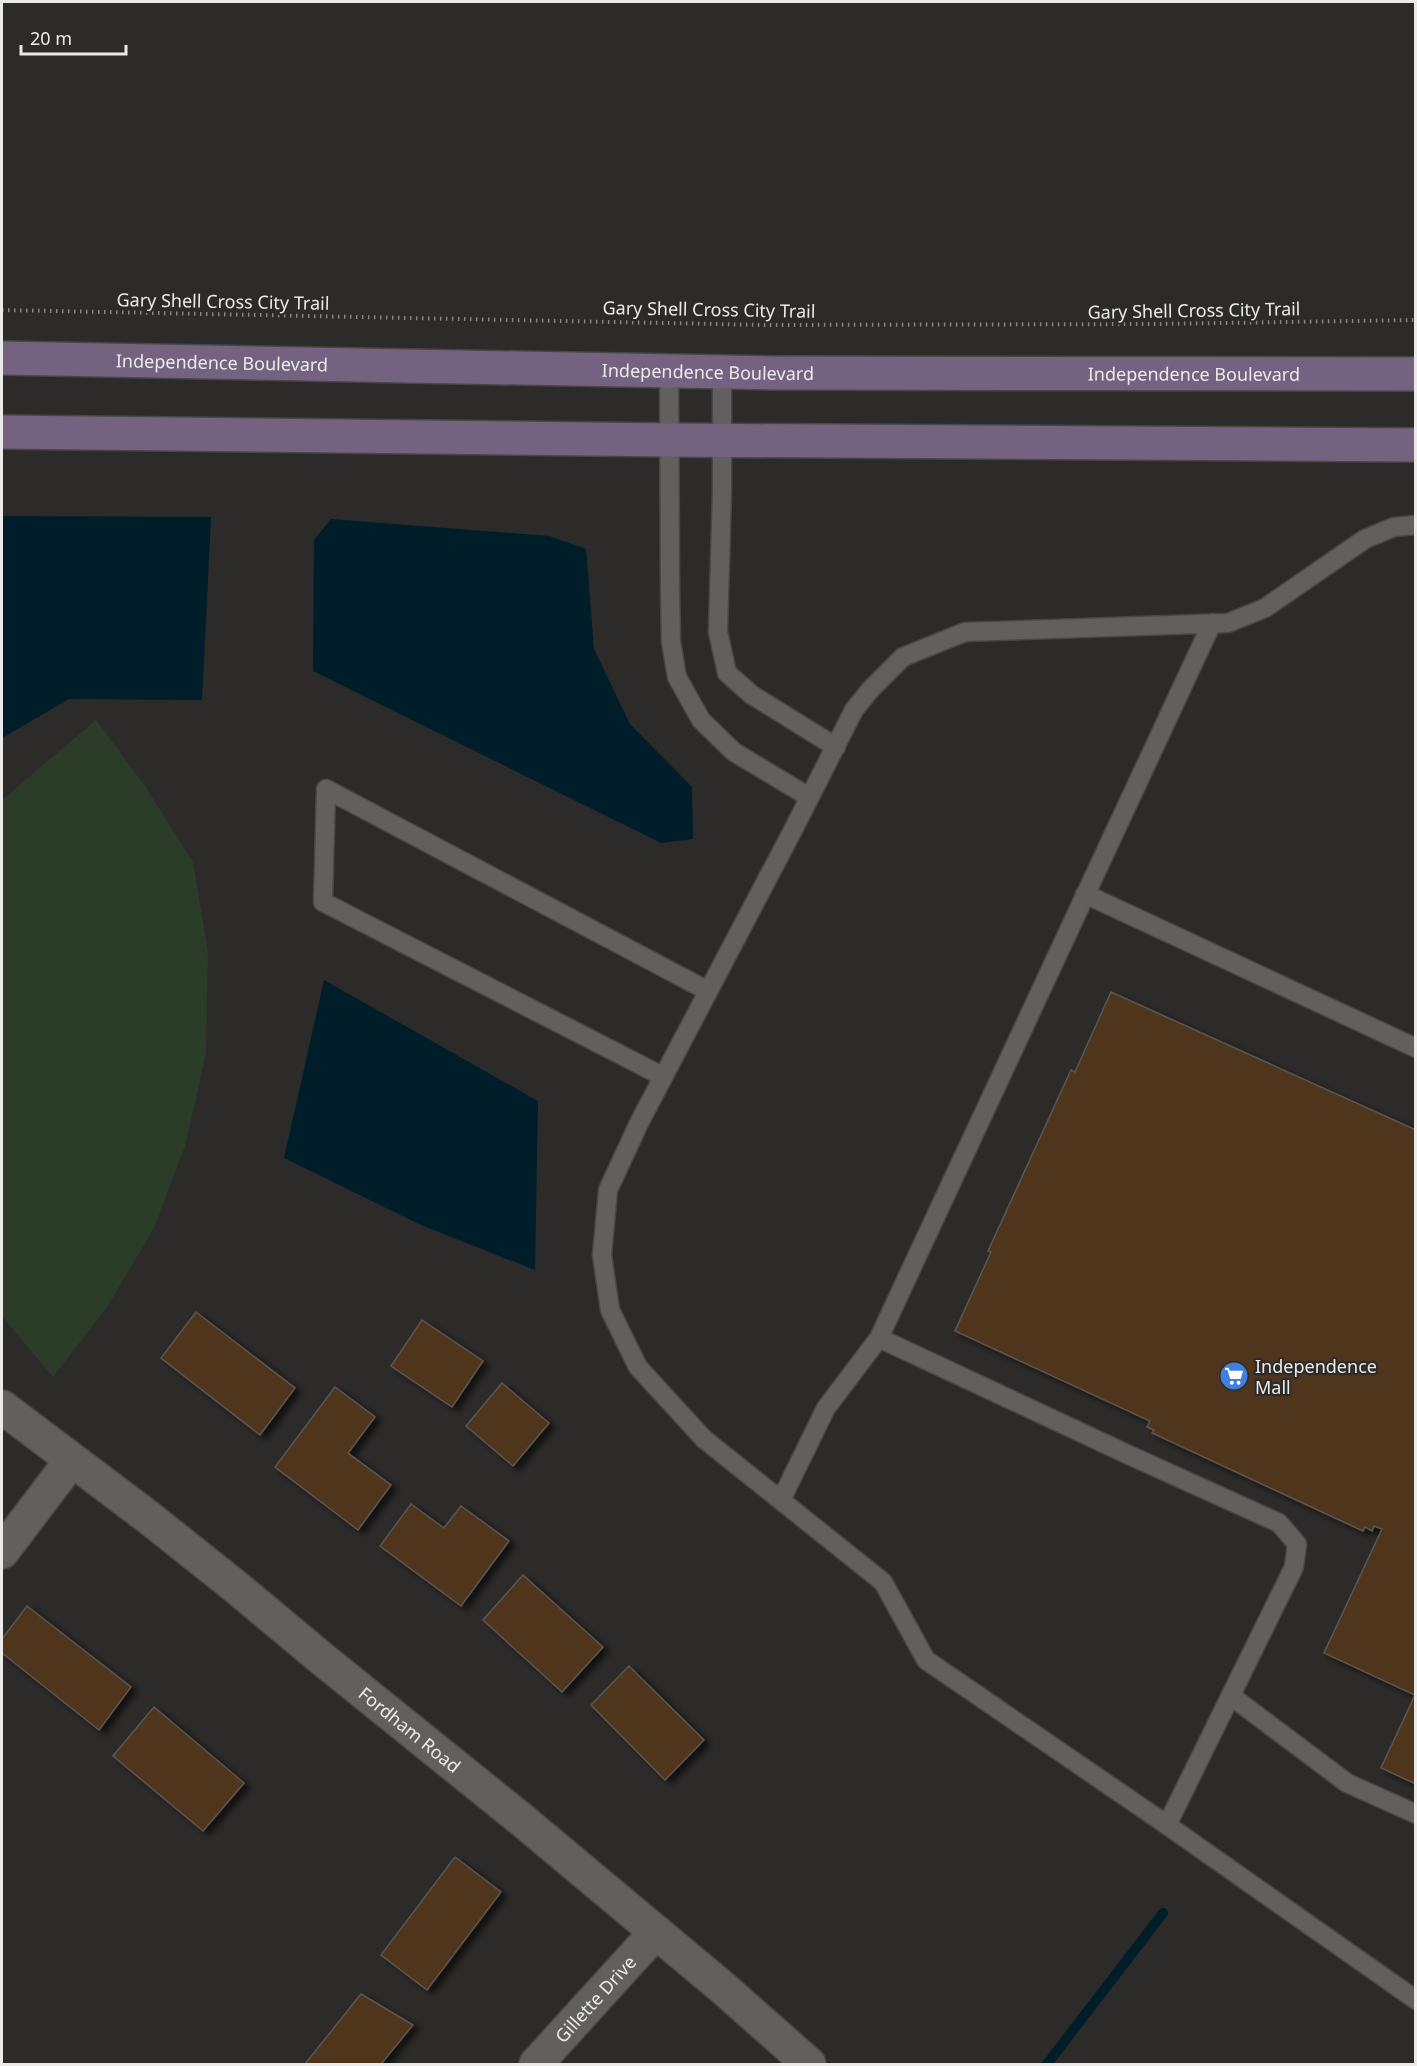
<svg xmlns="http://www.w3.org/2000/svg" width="1417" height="2066" font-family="'Noto Sans',sans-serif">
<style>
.green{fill:#2b3c29}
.water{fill:#001d2a}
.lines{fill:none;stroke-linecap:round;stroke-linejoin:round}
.stream{stroke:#001d2a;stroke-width:10}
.building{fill:#50341c;stroke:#5a5755;stroke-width:1.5;filter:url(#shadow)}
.lane-casing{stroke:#484745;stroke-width:21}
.street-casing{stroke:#484745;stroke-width:36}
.secondary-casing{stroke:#484745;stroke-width:36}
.path{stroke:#888785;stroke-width:4;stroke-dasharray:1.5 4.5;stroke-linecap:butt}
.lane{stroke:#62605e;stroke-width:18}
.street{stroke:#62605e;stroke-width:33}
.secondary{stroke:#736280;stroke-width:33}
.labels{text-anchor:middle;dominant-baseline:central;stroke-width:4.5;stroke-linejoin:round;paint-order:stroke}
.street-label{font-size:18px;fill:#ebeae9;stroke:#2d2b29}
.poi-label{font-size:18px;fill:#ebeae9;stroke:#2d2b29;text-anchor:start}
</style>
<defs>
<filter id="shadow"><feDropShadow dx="6" dy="4" stdDeviation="3" flood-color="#0009"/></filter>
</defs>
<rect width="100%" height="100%" fill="#2d2b29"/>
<!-- green -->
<path class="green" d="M 96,720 L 145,786 L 193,862 L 208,952 L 206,1054 L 185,1146 L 154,1228 L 107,1307 L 53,1377 L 2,1316 L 2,800 Z"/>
<!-- water -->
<path class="water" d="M 2,516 L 211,517 L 202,700 L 69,699 L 2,738 Z
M 331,519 L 549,536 L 586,549 L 594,649 L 630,724 L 692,787 L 693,839 L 661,843 L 313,671 L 314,540 Z
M 324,980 L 538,1101 L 535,1270 L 421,1225 L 284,1158 Z"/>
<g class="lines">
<!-- stream -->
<path class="stream" d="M 1047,2064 L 1163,1913"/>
</g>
<!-- building -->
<path class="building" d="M 1111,992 L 1416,1130 L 1416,1784 L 1381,1768 L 1415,1695 L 1324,1653 L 1382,1529 L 1374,1526 L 1372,1531 L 1365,1527 L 1363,1531 L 1152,1433 L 1154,1430 L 1147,1427 L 1150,1421 L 955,1331 L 991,1252 L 988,1251 L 1071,1070 L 1075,1072 Z
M 196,1312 L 295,1388 L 260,1435 L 161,1358 Z
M 422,1320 L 483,1361 L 452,1407 L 391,1366 Z
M 502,1383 L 549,1423 L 513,1466 L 466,1426 Z
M 335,1387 L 375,1417 L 348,1453 L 391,1485 L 358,1530 L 275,1467 Z
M 411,1504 L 444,1528 L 461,1506 L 509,1541 L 461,1606 L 380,1546 Z
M 523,1575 L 603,1647 L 562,1692 L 483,1620 Z
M 27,1606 L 131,1687 L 99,1730 L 2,1653 L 2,1639 Z
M 629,1666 L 704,1740 L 665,1780 L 591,1705 Z
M 154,1707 L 244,1783 L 203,1831 L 113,1756 Z
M 455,1857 L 501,1892 L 427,1990 L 381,1955 Z
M 361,1994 L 413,2025 L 381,2064 L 305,2064 Z"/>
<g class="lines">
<!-- lane casing -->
<g class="lane-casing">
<path id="lane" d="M 669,371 L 670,587 L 671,642 L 677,677 L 701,720 L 734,752 L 809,797
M 722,372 L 722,489 L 718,632 L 727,673 L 752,695 L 836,747
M 1416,525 L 1394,527 L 1365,539 L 1265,608 L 1228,623 L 965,632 L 903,657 L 870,690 L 854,710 L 793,830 L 639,1123 L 608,1190 L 602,1255 L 610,1310 L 638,1367 L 704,1439 L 883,1582 L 926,1660 L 1167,1825 L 1416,2000
M 1085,894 L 1416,1048
M 662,1076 L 323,902 L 326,789 L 708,991
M 879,1338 L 1129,1455 L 1279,1523 L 1297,1544 L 1294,1567 L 1167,1825
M 781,1500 L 826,1408 L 879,1338 L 1212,623
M 1231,1696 L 1347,1783 L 1416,1814"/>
</g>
<!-- street casing -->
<g class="street-casing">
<g id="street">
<path id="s1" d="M 2,1407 L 148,1517 L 236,1587 L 321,1658 L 522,1820 L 723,1988 L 809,2064"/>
<path d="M 2,1552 L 71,1461"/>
<path id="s2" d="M 536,2064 L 656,1932"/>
</g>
</g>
<!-- secondary casing -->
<g class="secondary-casing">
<g id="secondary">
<path id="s3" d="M 2,358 L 773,373 L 1416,374"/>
<path d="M 2,432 L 670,440 L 1416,445"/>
</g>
</g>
<!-- path -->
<path class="path" d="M 2,310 L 765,325 L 1158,324 L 1416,320"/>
<!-- lane -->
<use href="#lane" class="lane"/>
<!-- street -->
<use href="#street" class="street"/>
<!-- secondary -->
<use href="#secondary" class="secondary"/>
</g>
<!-- icons -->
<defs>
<g id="supermarket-disc" transform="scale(1.5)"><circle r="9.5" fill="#3f7fe0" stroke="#2d2b29"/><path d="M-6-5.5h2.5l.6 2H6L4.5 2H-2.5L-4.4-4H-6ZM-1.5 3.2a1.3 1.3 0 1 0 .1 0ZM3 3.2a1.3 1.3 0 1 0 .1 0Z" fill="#fff"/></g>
</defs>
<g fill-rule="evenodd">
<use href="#supermarket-disc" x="1234" y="1376"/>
</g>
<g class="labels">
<!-- street labels -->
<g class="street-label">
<text transform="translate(223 301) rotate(1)">Gary Shell Cross City Trail</text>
<text transform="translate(709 309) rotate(1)">Gary Shell Cross City Trail</text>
<text transform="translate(1194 310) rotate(-1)">Gary Shell Cross City Trail</text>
<text stroke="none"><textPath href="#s3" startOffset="220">Independence Boulevard</textPath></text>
<text stroke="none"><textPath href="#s3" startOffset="706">Independence Boulevard</textPath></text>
<text stroke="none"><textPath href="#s3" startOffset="1192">Independence Boulevard</textPath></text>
<text stroke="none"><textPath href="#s1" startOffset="520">Fordham Road</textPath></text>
<text stroke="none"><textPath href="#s2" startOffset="88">Gillette Drive</textPath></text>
</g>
<!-- poi labels -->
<g class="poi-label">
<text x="1255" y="1366">Independence<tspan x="1255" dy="21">Mall</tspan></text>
</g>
</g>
<!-- border -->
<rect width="1417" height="2066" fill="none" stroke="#ebeae9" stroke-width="6"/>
<!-- scale -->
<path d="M21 45v9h105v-9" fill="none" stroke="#ebeae9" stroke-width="3"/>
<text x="30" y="45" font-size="18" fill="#ebeae9" stroke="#2d2b29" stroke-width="4.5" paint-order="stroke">20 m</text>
</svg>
